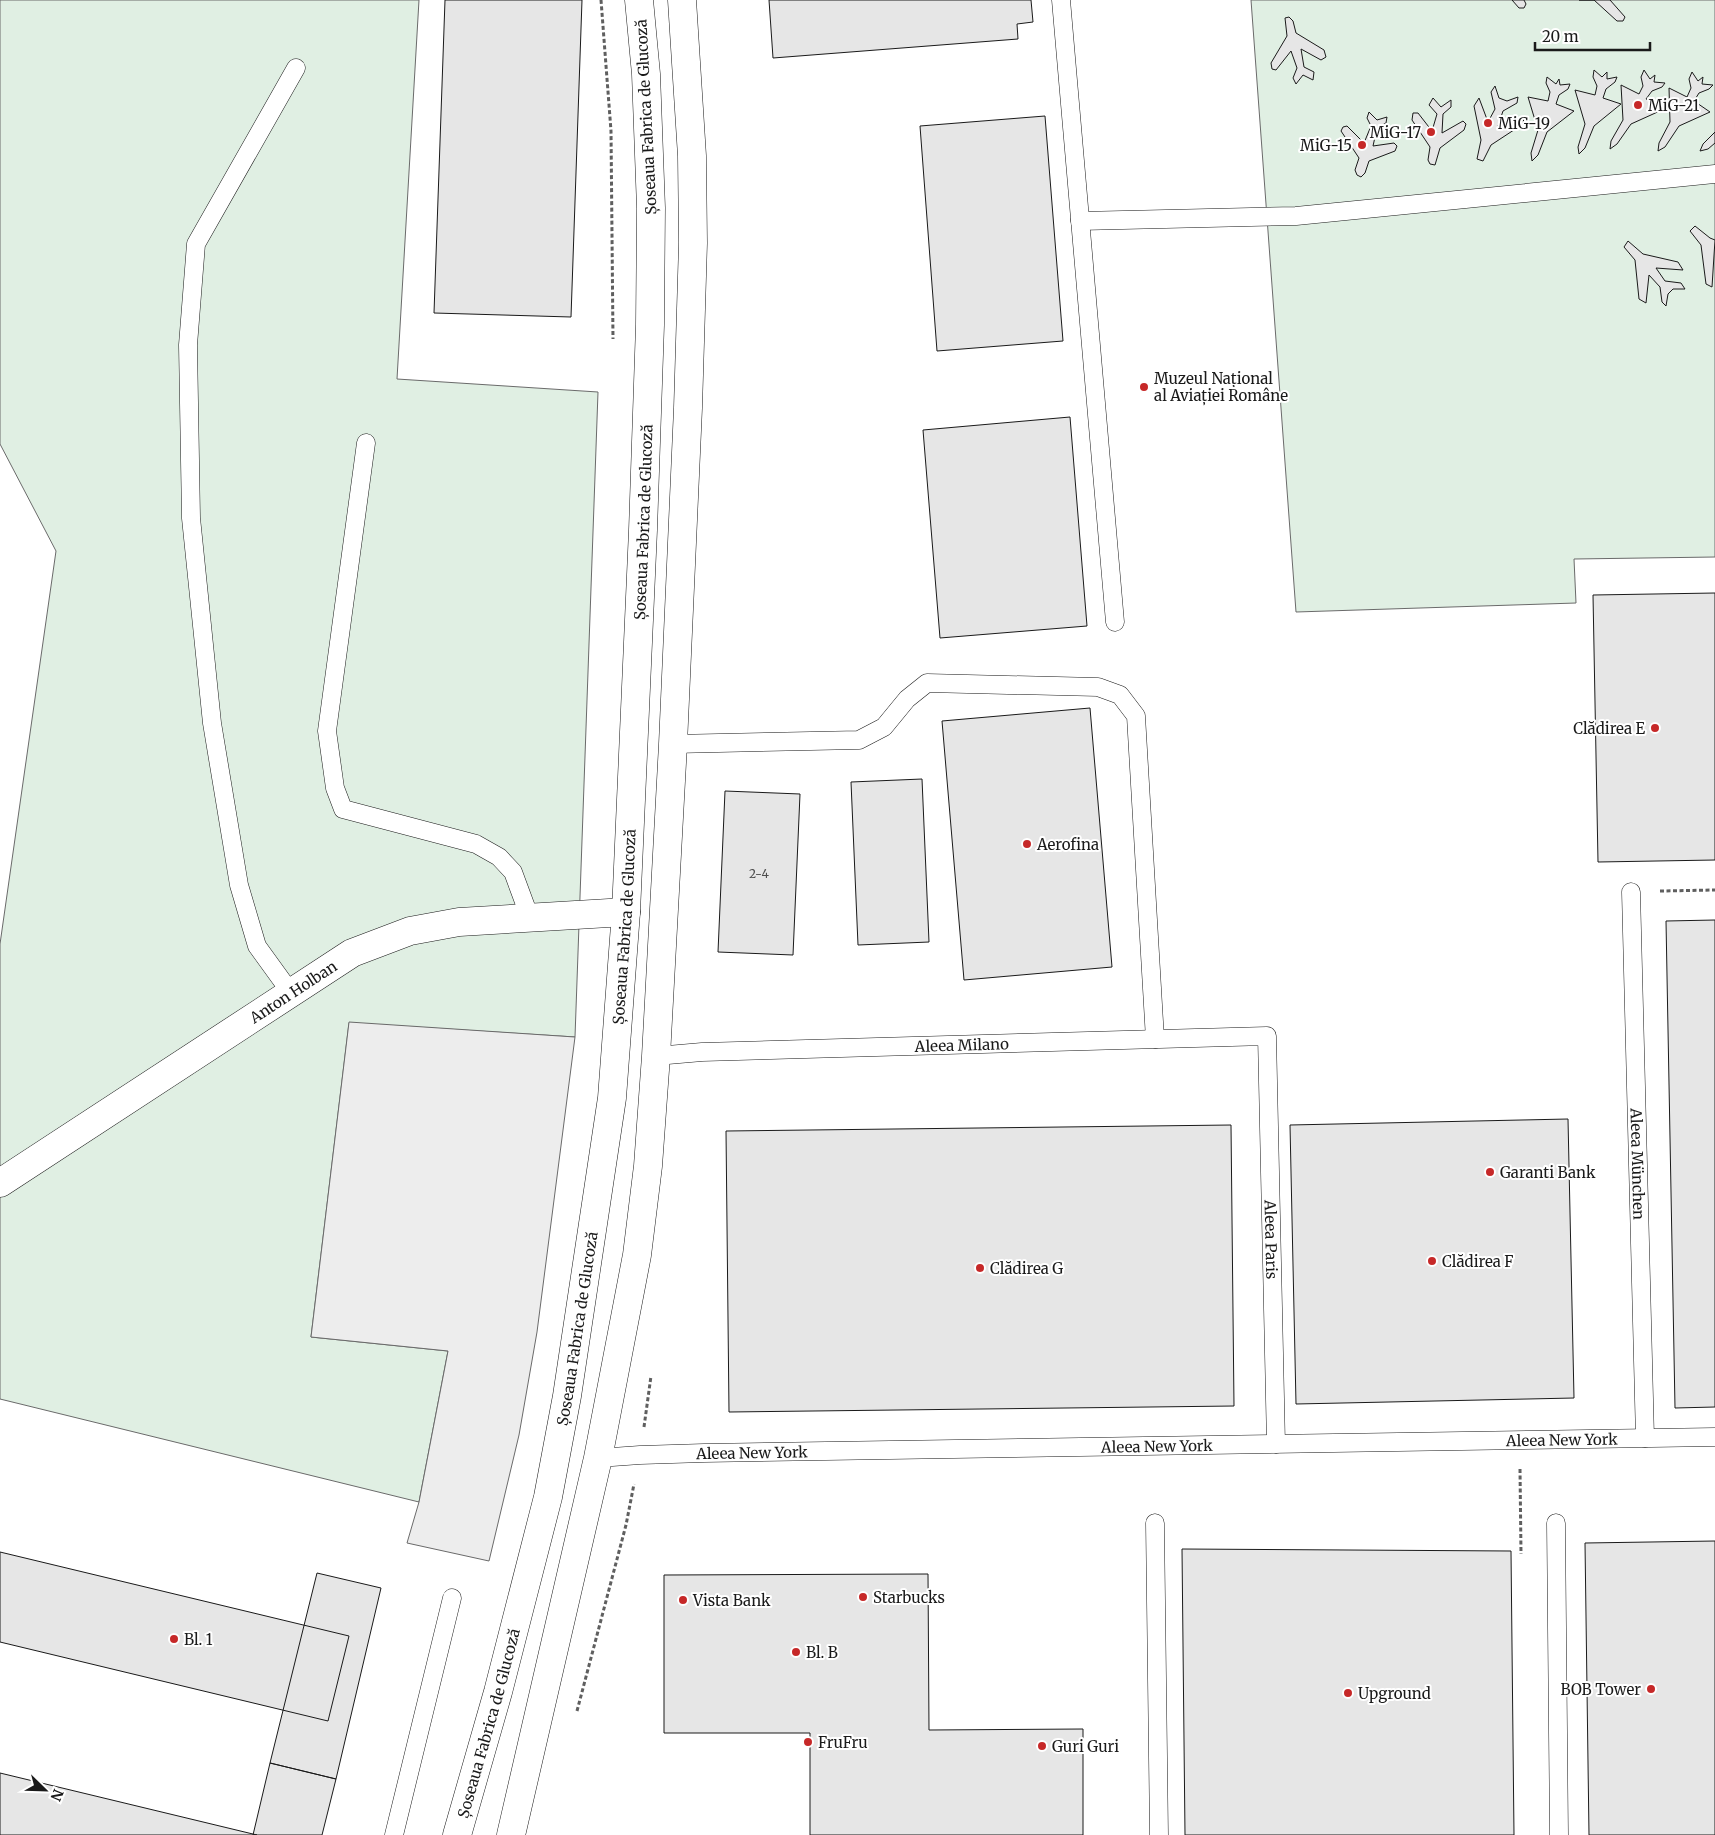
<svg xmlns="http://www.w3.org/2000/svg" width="1715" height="1835" font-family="Merriweather,serif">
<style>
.green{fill:#e0efe3;stroke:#6a6a6a}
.parking{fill:#ededed;stroke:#6a6a6a}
.building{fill:#e6e6e6;stroke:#1a1a1a}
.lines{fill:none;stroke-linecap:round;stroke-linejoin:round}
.lane-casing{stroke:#1a1a1a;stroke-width:19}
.street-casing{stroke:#1a1a1a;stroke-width:29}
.primary-casing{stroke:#1a1a1a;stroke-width:29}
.path{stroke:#5f5f5f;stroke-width:3;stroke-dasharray:4 2.5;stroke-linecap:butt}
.lane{stroke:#fff;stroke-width:18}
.street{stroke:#fff;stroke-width:28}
.primary{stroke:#fff;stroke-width:28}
.poi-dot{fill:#c62828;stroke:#fff;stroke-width:2}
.labels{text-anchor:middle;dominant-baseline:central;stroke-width:4;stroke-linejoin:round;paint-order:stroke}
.number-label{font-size:12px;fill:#4d4d4d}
.poi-label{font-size:15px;fill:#1a1a1a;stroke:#fff;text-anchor:start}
.street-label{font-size:15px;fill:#1a1a1a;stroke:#fff}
</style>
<rect width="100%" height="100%" fill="#fff"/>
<!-- green -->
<path class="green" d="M 0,0 L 419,0 L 397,379 L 598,392 L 575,1037 L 349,1023 L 311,1337 L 448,1351 L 419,1502 L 0,1399 L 0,944 L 56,551 L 0,444 Z
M 1251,0 L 1715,0 L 1715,557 L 1574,559 L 1576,603 L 1296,612 Z"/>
<!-- parking -->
<path class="parking" d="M 349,1022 L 575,1037 L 537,1332 L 519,1435 L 489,1561 L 407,1543 L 419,1502 L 448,1351 L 311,1337 Z"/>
<!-- building -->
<path class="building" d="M 445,0 L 582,0 L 571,317 L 434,313 Z
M 769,0 L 1031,0 L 1033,22 L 1017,24 L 1018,39 L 773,58 Z
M 1512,0 L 1524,0 L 1526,4 L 1524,8 L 1519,8 Z
M 1579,0 L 1610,0 L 1625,17 L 1623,21 L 1617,21 L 1594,0 Z
M 1289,17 L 1293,21 L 1296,33 L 1324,50 L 1326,57 L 1321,60 L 1301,49 L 1304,67 L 1314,72 L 1313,80 L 1303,75 L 1296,84 L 1293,78 L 1297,68 L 1291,51 L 1276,70 L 1272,69 L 1271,63 L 1287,36 L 1285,18 Z
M 1594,70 L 1602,77 L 1607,72 L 1607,79 L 1617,77 L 1615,82 L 1606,89 L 1603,98 L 1621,104 L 1594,126 L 1585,148 L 1579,154 L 1578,147 L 1585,124 L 1575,90 L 1595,95 L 1597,86 L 1593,77 Z
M 1644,70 L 1650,79 L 1655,75 L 1654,82 L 1665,83 L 1662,87 L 1652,91 L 1646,99 L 1662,110 L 1631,124 L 1617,144 L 1610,149 L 1611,141 L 1623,120 L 1621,85 L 1639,94 L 1643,86 L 1641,77 Z
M 1692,72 L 1698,81 L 1703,77 L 1702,84 L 1713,85 L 1709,89 L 1699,93 L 1694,101 L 1710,112 L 1679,126 L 1665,147 L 1658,151 L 1659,143 L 1670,122 L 1669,88 L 1687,97 L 1691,88 L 1689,79 Z
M 1547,77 L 1556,84 L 1559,79 L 1560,85 L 1570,84 L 1568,89 L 1559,95 L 1556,104 L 1574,111 L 1547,132 L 1538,155 L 1532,161 L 1531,153 L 1538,130 L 1528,97 L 1548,101 L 1550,92 L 1546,83 Z
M 1495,86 L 1499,98 L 1507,101 L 1518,97 L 1517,103 L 1503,111 L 1498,126 L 1524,117 L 1523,124 L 1491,145 L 1483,161 L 1477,159 L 1481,140 L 1474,106 L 1479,98 L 1488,122 L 1495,109 L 1491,92 Z
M 1433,98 L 1441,107 L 1451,100 L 1451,107 L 1443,114 L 1442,133 L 1463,121 L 1466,124 L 1464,130 L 1440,148 L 1435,165 L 1430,164 L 1428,160 L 1430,147 L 1412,120 L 1413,113 L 1418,113 L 1432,131 L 1437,114 L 1429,105 Z
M 1369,112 L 1377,120 L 1387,117 L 1386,123 L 1377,128 L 1373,146 L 1394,143 L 1397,146 L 1395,151 L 1369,161 L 1365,173 L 1361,177 L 1357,175 L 1355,170 L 1359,158 L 1341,131 L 1343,127 L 1347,126 L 1364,143 L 1371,126 L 1367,118 Z
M 1045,116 L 1063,341 L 937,351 L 920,126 Z
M 1715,132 L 1715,143 L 1708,149 L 1700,151 L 1703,144 Z
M 1695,226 L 1710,238 L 1715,240 L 1712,287 L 1706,284 L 1701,245 L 1690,231 Z
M 1628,241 L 1643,254 L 1678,262 L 1683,270 L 1656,268 L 1665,281 L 1681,283 L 1685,289 L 1673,289 L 1668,294 L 1666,306 L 1662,302 L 1660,287 L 1649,275 L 1646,303 L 1639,299 L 1635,260 L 1624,247 Z
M 1070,417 L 1087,626 L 940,638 L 923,430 Z
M 1715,593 L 1715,860 L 1598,862 L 1593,595 Z
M 1090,708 L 1112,967 L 964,980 L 942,721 Z
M 922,779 L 929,942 L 858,945 L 851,782 Z
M 725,791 L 800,794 L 793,955 L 718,952 Z
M 1715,920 L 1715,1407 L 1675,1408 L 1666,921 Z
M 1568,1119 L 1574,1398 L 1296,1404 L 1290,1125 Z
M 1231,1125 L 1234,1406 L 729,1412 L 726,1131 Z
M 1715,1541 L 1715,1835 L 1589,1835 L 1585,1543 Z
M 1182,1549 L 1511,1551 L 1514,1835 L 1185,1835 Z
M 0,1552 L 349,1636 L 328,1721 L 0,1642 Z
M 317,1573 L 381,1588 L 336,1779 L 270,1763 Z
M 928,1574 L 929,1730 L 1083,1729 L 1083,1835 L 810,1835 L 810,1733 L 664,1733 L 664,1575 Z
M 270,1763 L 336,1779 L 322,1835 L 253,1835 Z
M 0,1773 L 257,1835 L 0,1835 Z"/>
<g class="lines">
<!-- lane casing -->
<g class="lane-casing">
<g id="lane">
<path d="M 1061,0 L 1115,622"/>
<path d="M 1080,221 L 1296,216 L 1715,174"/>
<path d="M 366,443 L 327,731 L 335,788 L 343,809 L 476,844 L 499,857 L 513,872 L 530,918"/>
<path d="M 673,744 L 859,740 L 884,727 L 907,699 L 927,683 L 1098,687 L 1120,695 L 1136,716 L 1155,1039"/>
<path id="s1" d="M 1631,892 L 1645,1438"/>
<path d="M 291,993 L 257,946 L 239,885 L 212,723 L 191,518 L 188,345 L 196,244 L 296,68"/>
<path id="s2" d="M 656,1056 L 702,1052 L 1267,1036 L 1276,1444"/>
<path id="s3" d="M 598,1458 L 640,1455 L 704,1453 L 1715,1437"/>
<path d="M 1155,1523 L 1159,1835"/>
<path d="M 1556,1523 L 1559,1835"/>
<path d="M 394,1835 L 452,1598"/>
</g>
</g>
<!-- street casing -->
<g class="street-casing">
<g id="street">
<path id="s4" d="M 0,1183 L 352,953 L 410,931 L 459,922 L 626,912"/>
</g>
</g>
<!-- primary casing -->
<g class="primary-casing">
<g id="primary">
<path id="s5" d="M 457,1835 L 498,1692 L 548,1497 L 567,1396 L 612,1098 L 626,912 L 643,530 L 650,325 L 651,208 L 646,74 L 639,0"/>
<path d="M 511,1835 L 598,1458 L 637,1255 L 648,1166 L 656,1056 L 673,744 L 688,408 L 693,243 L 692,156 L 682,0"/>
</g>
</g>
<!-- path -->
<path class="path" d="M 601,0 L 611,131 L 613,339
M 1660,891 L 1715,890
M 644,1427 L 651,1376
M 1520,1469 L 1521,1554
M 577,1711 L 626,1525 L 634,1484"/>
<!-- lane -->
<use href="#lane" class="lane"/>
<!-- street -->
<use href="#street" class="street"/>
<!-- primary -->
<use href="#primary" class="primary"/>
</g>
<!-- markers -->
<g class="poi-dot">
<circle cx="1638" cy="105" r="5"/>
<circle cx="1488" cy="123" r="5"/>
<circle cx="1431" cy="132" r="5"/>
<circle cx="1362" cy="145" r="5"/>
<circle cx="1144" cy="387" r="5"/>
<circle cx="1655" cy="728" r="5"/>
<circle cx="1027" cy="844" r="5"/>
<circle cx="1490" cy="1172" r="5"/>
<circle cx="1432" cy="1261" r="5"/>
<circle cx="980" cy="1268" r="5"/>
<circle cx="863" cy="1597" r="5"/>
<circle cx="683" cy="1600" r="5"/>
<circle cx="174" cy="1639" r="5"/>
<circle cx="796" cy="1652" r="5"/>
<circle cx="1651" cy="1689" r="5"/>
<circle cx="1348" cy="1693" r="5"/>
<circle cx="808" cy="1742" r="5"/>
<circle cx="1042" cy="1746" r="5"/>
</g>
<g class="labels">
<!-- number labels -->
<g class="number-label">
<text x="759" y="873">2-4</text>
</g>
<!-- poi labels -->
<g class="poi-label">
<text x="1648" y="105">MiG-21</text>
<text x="1498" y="123">MiG-19</text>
<text x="1421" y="132" text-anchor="end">MiG-17</text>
<text x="1352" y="145" text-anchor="end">MiG-15</text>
<text x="1154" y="378">Muzeul Național<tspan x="1154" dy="17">al Aviației Române</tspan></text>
<text x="1645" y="728" text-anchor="end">Clădirea E</text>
<text x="1037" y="844">Aerofina</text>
<text x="1500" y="1172">Garanti Bank</text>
<text x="1442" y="1261">Clădirea F</text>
<text x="990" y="1268">Clădirea G</text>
<text x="873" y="1597">Starbucks</text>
<text x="693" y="1600">Vista Bank</text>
<text x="184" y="1639">Bl. 1</text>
<text x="806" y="1652">Bl. B</text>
<text x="1641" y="1689" text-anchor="end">BOB Tower</text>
<text x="1358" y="1693">Upground</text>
<text x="818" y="1742">FruFru</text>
<text x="1052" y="1746">Guri Guri</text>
</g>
<!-- street labels -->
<g class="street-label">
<text transform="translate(646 117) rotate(-93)">Șoseaua Fabrica de Glucoză</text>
<text stroke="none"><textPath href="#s5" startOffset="1331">Șoseaua Fabrica de Glucoză</textPath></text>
<text stroke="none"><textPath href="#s5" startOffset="926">Șoseaua Fabrica de Glucoză</textPath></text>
<text stroke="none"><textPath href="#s4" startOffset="350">Anton Holban</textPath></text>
<text stroke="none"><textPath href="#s2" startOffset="306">Aleea Milano</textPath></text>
<text stroke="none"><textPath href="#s1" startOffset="272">Aleea München</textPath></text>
<text stroke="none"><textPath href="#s2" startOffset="815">Aleea Paris</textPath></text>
<text stroke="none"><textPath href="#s5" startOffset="521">Șoseaua Fabrica de Glucoză</textPath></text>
<text stroke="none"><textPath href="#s3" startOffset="964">Aleea New York</textPath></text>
<text stroke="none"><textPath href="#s3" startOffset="559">Aleea New York</textPath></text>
<text stroke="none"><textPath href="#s3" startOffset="154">Aleea New York</textPath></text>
<text stroke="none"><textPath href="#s5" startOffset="116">Șoseaua Fabrica de Glucoză</textPath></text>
</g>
</g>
<!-- north arrow -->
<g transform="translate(45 1790) rotate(113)" stroke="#ffffff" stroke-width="4" paint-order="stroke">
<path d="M0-4L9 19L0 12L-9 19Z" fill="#1a1a1a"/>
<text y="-8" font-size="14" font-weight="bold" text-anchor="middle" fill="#1a1a1a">N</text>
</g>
<!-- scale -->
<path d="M1535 42v8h115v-8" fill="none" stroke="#1a1a1a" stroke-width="2.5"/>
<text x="1542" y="42" font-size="15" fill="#1a1a1a" stroke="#ffffff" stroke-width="4" paint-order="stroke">20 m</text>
</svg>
